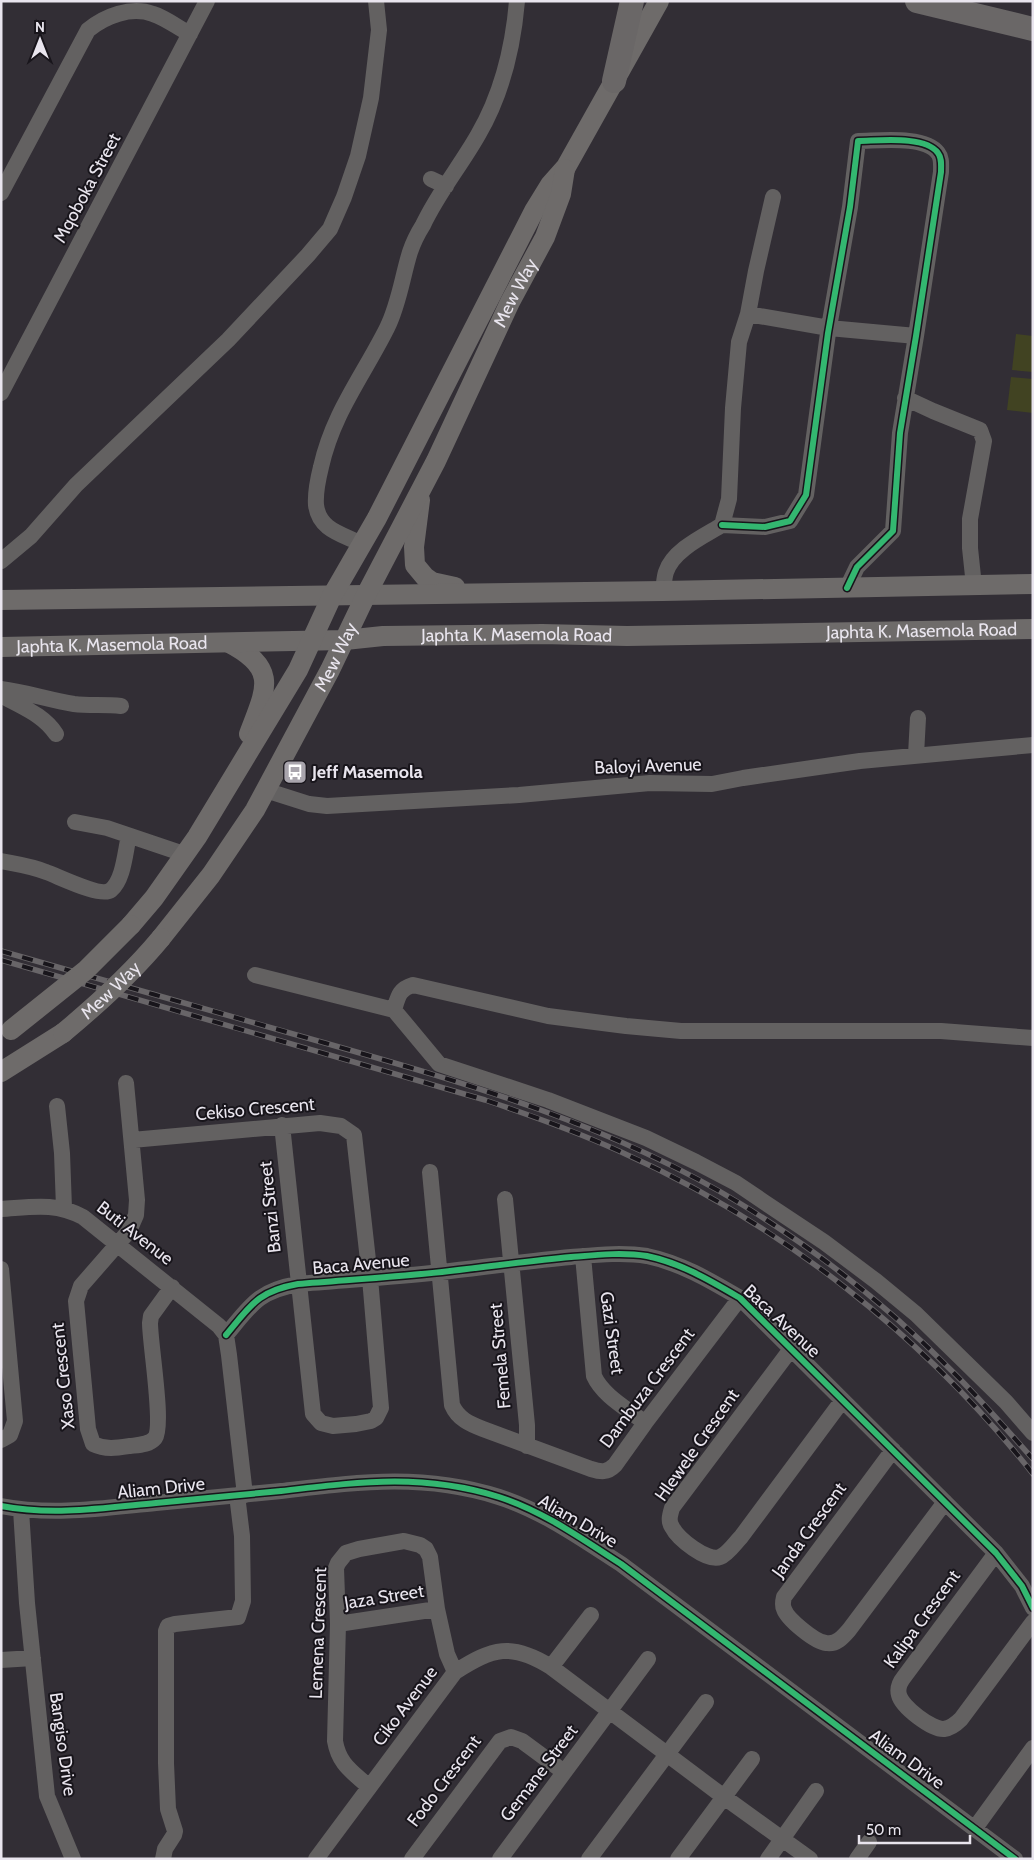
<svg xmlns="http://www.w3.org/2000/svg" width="1034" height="1860" font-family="Cabin,sans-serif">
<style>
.pitch{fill:#414322}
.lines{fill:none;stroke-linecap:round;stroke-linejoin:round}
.minor{stroke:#636161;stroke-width:16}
.major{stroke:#6e6b6a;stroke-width:20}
.highway{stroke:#6a6767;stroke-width:24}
.rail-casing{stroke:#686568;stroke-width:5.5}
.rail{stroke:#18151b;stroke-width:4;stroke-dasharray:11;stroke-linecap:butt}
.major-bridge{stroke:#6e6b6a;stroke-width:20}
.cycleway-casing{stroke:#18151b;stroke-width:9}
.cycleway{stroke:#33b770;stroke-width:6}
.labels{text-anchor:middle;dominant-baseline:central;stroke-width:4;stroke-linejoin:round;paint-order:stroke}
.street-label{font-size:18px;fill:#e9e5ee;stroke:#18151b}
.poi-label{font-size:18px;font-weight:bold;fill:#e9e5ee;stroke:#18151b;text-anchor:start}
</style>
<rect width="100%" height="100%" fill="#322e35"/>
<!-- pitch -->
<path class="pitch" d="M 1016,334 L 1033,336 L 1033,372 L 1012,370 Z
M 1011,377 L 1033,379 L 1033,413 L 1007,410 Z"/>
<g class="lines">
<!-- minor -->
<path class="minor" d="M 431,179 L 446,186
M 1,193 L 88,30 C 105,16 131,6 153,14 C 166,18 178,28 190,34
M 748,314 L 829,328 L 916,336
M 1,393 L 207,1
M 905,398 L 933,411 L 980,430 L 984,441 L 970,519 L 970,548 L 974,586
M 722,525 L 765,527 L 790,521 L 806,495 L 828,333 L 850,207 L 858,141 C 878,141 925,135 938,153 C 942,158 941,165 941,172 L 916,336 L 900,433 L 893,531 L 857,567 L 847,588
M 362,544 C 342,534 319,530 316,505 C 315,492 318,479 321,467 C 333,413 363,376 387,328 C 399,304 402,278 410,252 C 413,243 418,233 423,225 C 438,193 461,165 478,135 C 502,94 513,48 517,1
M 1,561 L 31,536 L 76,485 L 228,340 L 308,255 L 330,229 L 344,197 L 358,156 L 371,98 L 379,30 L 376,1
M 663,591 C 664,585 664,578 666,572 C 673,550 704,536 722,525 L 729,499 L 733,408 L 739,342 L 748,314 L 756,271 L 773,197
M 1,689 C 26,692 49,700 74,704 C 89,706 105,704 121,706
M 1,695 C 21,707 43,714 56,734
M 916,755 L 918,718
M 265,790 L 309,804 L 327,806 L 519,795 L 650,783 L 712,784 L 743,778 L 860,761 L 1033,745
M 75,822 L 107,828 L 184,854
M 1,861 C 16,864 32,866 46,872 C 58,876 101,898 111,890 C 124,879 125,851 129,836
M 255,975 L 394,1010 C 398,997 399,989 413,985 L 548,1016 L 626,1026 L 681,1031 L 941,1031 L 1033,1038
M 394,1010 L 439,1064 L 548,1100 L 646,1138 L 696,1162 L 736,1183 L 764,1202 L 824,1242 L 876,1281 L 916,1314 L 1006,1402 L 1033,1433
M 126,1083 L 137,1200 L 136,1215 L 129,1231 L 81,1286 L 76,1301 L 88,1429 L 93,1444 C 106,1450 117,1448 130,1446 C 139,1445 149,1445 155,1438 C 164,1425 150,1344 150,1323 L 151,1316 L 172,1287
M 57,1106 L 62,1153 L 64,1208
M 132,1140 L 320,1123 L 341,1126 L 354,1135 L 370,1278 L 381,1408 L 376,1418 L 371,1421 L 356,1424 L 333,1426 L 321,1423 L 313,1414 L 282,1125
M 430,1172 L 452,1405 C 458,1419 470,1424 483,1429 L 591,1469 C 601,1472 607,1473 615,1465 L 645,1423 L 740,1298
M 505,1199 L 527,1425 L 527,1446
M 1,1209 C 32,1207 55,1202 83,1217 L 219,1326 L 226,1335 L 229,1355 L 245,1495
M 583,1256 L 594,1376 C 603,1396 628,1409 645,1423
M 1,1269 L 15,1421 L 10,1435 L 1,1440
M 226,1335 C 251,1305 258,1291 298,1284 C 346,1280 394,1277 442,1272 C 485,1267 528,1261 571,1257 C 595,1255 622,1252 647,1256 C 681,1263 711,1281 740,1298 L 996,1553 L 1022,1586 L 1033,1608
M 791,1349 L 672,1508 C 670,1515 668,1521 672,1527 C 678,1539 707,1562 720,1557 C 728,1554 735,1543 741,1537 L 842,1401
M 893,1450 L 784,1597 C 783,1601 782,1605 784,1609 C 787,1619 815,1642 826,1643 C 836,1645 843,1637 849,1630 L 945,1502
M 1,1506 C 53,1516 104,1508 156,1503 C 198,1499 239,1495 281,1491 C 358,1482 422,1473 499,1497 C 543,1511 582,1539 621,1564 L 1015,1859
M 21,1510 L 27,1603 L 47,1796 L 73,1859
M 996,1553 L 904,1677 C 900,1682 897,1688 899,1695 C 902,1707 932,1730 944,1729 C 951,1728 956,1724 961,1719 L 1033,1622
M 338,1624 L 437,1609
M 1,1660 L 33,1658
M 551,1667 L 591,1615
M 369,1787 C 353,1772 339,1765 335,1741 L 338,1624 L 336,1568 L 338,1563 L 346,1553 L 359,1549 L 404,1541 L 420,1545 L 426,1549 L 430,1557 L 437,1609 L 447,1654 L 455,1672
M 975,1828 L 1033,1748
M 163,1859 L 165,1849 L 174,1835 L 175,1831 L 168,1809 L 166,1763 L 166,1631 L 168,1626 L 175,1624 L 238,1617 L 243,1601 L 242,1536 L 237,1495
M 316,1859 L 455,1672 C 493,1648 511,1642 551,1667 L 724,1797 L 810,1859
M 412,1859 L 500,1741 L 511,1737 L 522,1741 L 564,1772
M 500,1859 L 648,1659
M 589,1859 L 706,1702
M 678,1859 L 752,1759
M 768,1859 L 816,1791
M 857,1859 L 869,1842"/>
<!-- major -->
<g class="major">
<path d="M 420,500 L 414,547 L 415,565 L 425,577 L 432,582 L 455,587"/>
<path d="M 1,600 L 663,591 L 1033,584"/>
<path d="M 229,643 C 279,669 266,689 249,734"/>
<path id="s1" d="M 1,647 L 345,640 L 383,636 L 542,634 L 627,636 L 1033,629"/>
<path d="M 131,925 L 154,898 L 197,837 L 298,670 L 332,596 L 377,518 L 534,211 L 550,185 L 566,167 L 659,1"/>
<path id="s2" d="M 161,938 L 211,875 L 255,810 L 330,670 L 366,595 L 436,461 L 510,302 L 545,237 L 561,194 L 565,169"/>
<path d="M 1,1072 L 63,1033"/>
</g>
<!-- highway -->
<path class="highway" d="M 917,1 L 1033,29
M 614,81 L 632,1"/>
<!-- rail casing -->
<g class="rail-casing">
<path id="rail" d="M 1,951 C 109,982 217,1012 325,1043 C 469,1084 612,1125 741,1204 C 818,1251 890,1308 953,1372 C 981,1400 1007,1430 1033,1459
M 1,960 L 485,1100 C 530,1115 575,1131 619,1151 C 780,1223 924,1336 1033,1474"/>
</g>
<!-- rail -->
<use href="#rail" class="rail"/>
<!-- major-bridge -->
<g class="major-bridge">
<path d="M 11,1030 L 86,970 L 131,925"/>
<path id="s3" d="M 63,1033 C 98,1004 132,973 161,938"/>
</g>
<!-- cycleway casing -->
<g class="cycleway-casing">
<path id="cycleway" d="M 722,525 L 765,527 L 790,521 L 806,495 L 828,333 L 850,207 L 858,141 C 878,141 925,135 938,153 C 942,158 941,165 941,172 L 916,336 L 900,433 L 893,531 L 857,567 L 847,588
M 226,1335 C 251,1305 258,1291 298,1284 C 346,1280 394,1277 442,1272 C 485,1267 528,1261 571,1257 C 595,1255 622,1252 647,1256 C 681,1263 711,1281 740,1298 L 996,1553 L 1022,1586 L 1033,1608
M 1,1506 C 53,1516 104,1508 156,1503 C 198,1499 239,1495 281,1491 C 358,1482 422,1473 499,1497 C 543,1511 582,1539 621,1564 L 1015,1859"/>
</g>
<!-- cycleway -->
<use href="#cycleway" class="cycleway"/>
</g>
<!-- icons -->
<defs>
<g id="bus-square" transform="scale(1.25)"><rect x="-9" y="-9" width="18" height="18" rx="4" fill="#a9a5ad" stroke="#18151b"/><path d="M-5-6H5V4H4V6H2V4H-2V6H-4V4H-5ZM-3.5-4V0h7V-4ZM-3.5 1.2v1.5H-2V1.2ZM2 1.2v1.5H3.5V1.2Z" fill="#fff"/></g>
</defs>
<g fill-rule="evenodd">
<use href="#bus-square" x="295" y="772"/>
</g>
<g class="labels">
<!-- street labels -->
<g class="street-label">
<text transform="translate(87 188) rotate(-62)">Mqoboka Street</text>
<text stroke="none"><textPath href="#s2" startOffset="738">Mew Way</textPath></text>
<text stroke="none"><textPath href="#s1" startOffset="921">Japhta K. Masemola Road</textPath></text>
<text stroke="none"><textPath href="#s1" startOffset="516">Japhta K. Masemola Road</textPath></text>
<text stroke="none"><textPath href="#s1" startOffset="111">Japhta K. Masemola Road</textPath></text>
<text stroke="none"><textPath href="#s2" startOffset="332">Mew Way</textPath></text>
<text transform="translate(648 766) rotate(-2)">Baloyi Avenue</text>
<text stroke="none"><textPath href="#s3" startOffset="64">Mew Way</textPath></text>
<text transform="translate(255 1109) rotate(-5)">Cekiso Crescent</text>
<text transform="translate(270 1207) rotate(-96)">Banzi Street</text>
<text transform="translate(135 1233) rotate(38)">Buti Avenue</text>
<text transform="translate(361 1264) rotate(-5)">Baca Avenue</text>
<text transform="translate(782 1321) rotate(43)">Baca Avenue</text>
<text transform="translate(612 1333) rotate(82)">Gazi Street</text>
<text transform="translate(500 1356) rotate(-95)">Femela Street</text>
<text transform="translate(63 1376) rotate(-96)">Xaso Crescent</text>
<text transform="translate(647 1388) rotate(-53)">Dambuza Crescent</text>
<text transform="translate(697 1445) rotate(-55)">Hlewele Crescent</text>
<text transform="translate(161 1488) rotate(-6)">Aliam Drive</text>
<text transform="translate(578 1521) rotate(30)">Aliam Drive</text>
<text transform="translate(809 1530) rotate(-54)">Janda Crescent</text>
<text transform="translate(384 1597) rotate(-9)">Jaza Street</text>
<text transform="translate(922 1619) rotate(-54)">Kalipa Crescent</text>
<text transform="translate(318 1633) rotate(-88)">Lemena Crescent</text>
<text transform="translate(405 1706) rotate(-53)">Ciko Avenue</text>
<text transform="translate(63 1744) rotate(82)">Bangiso Drive</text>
<text transform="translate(907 1759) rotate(36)">Aliam Drive</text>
<text transform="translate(539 1773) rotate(-53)">Gemane Street</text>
<text transform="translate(444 1781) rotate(-53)">Fodo Crescent</text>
</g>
<!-- poi labels -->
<g class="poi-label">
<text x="312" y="772">Jeff Masemola</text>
</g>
</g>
<!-- border -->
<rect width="1034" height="1860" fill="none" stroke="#e9e5ee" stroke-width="5"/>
<!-- north arrow -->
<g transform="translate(40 40)" stroke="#18151b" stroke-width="4" paint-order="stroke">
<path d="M0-4L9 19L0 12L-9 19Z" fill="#e9e5ee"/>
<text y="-8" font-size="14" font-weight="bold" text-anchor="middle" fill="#e9e5ee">N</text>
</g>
<!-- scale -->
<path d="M859 1835v8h111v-8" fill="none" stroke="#e9e5ee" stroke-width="2.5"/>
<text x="866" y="1835" font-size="15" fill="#e9e5ee" stroke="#18151b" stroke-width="4" paint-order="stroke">50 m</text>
</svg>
